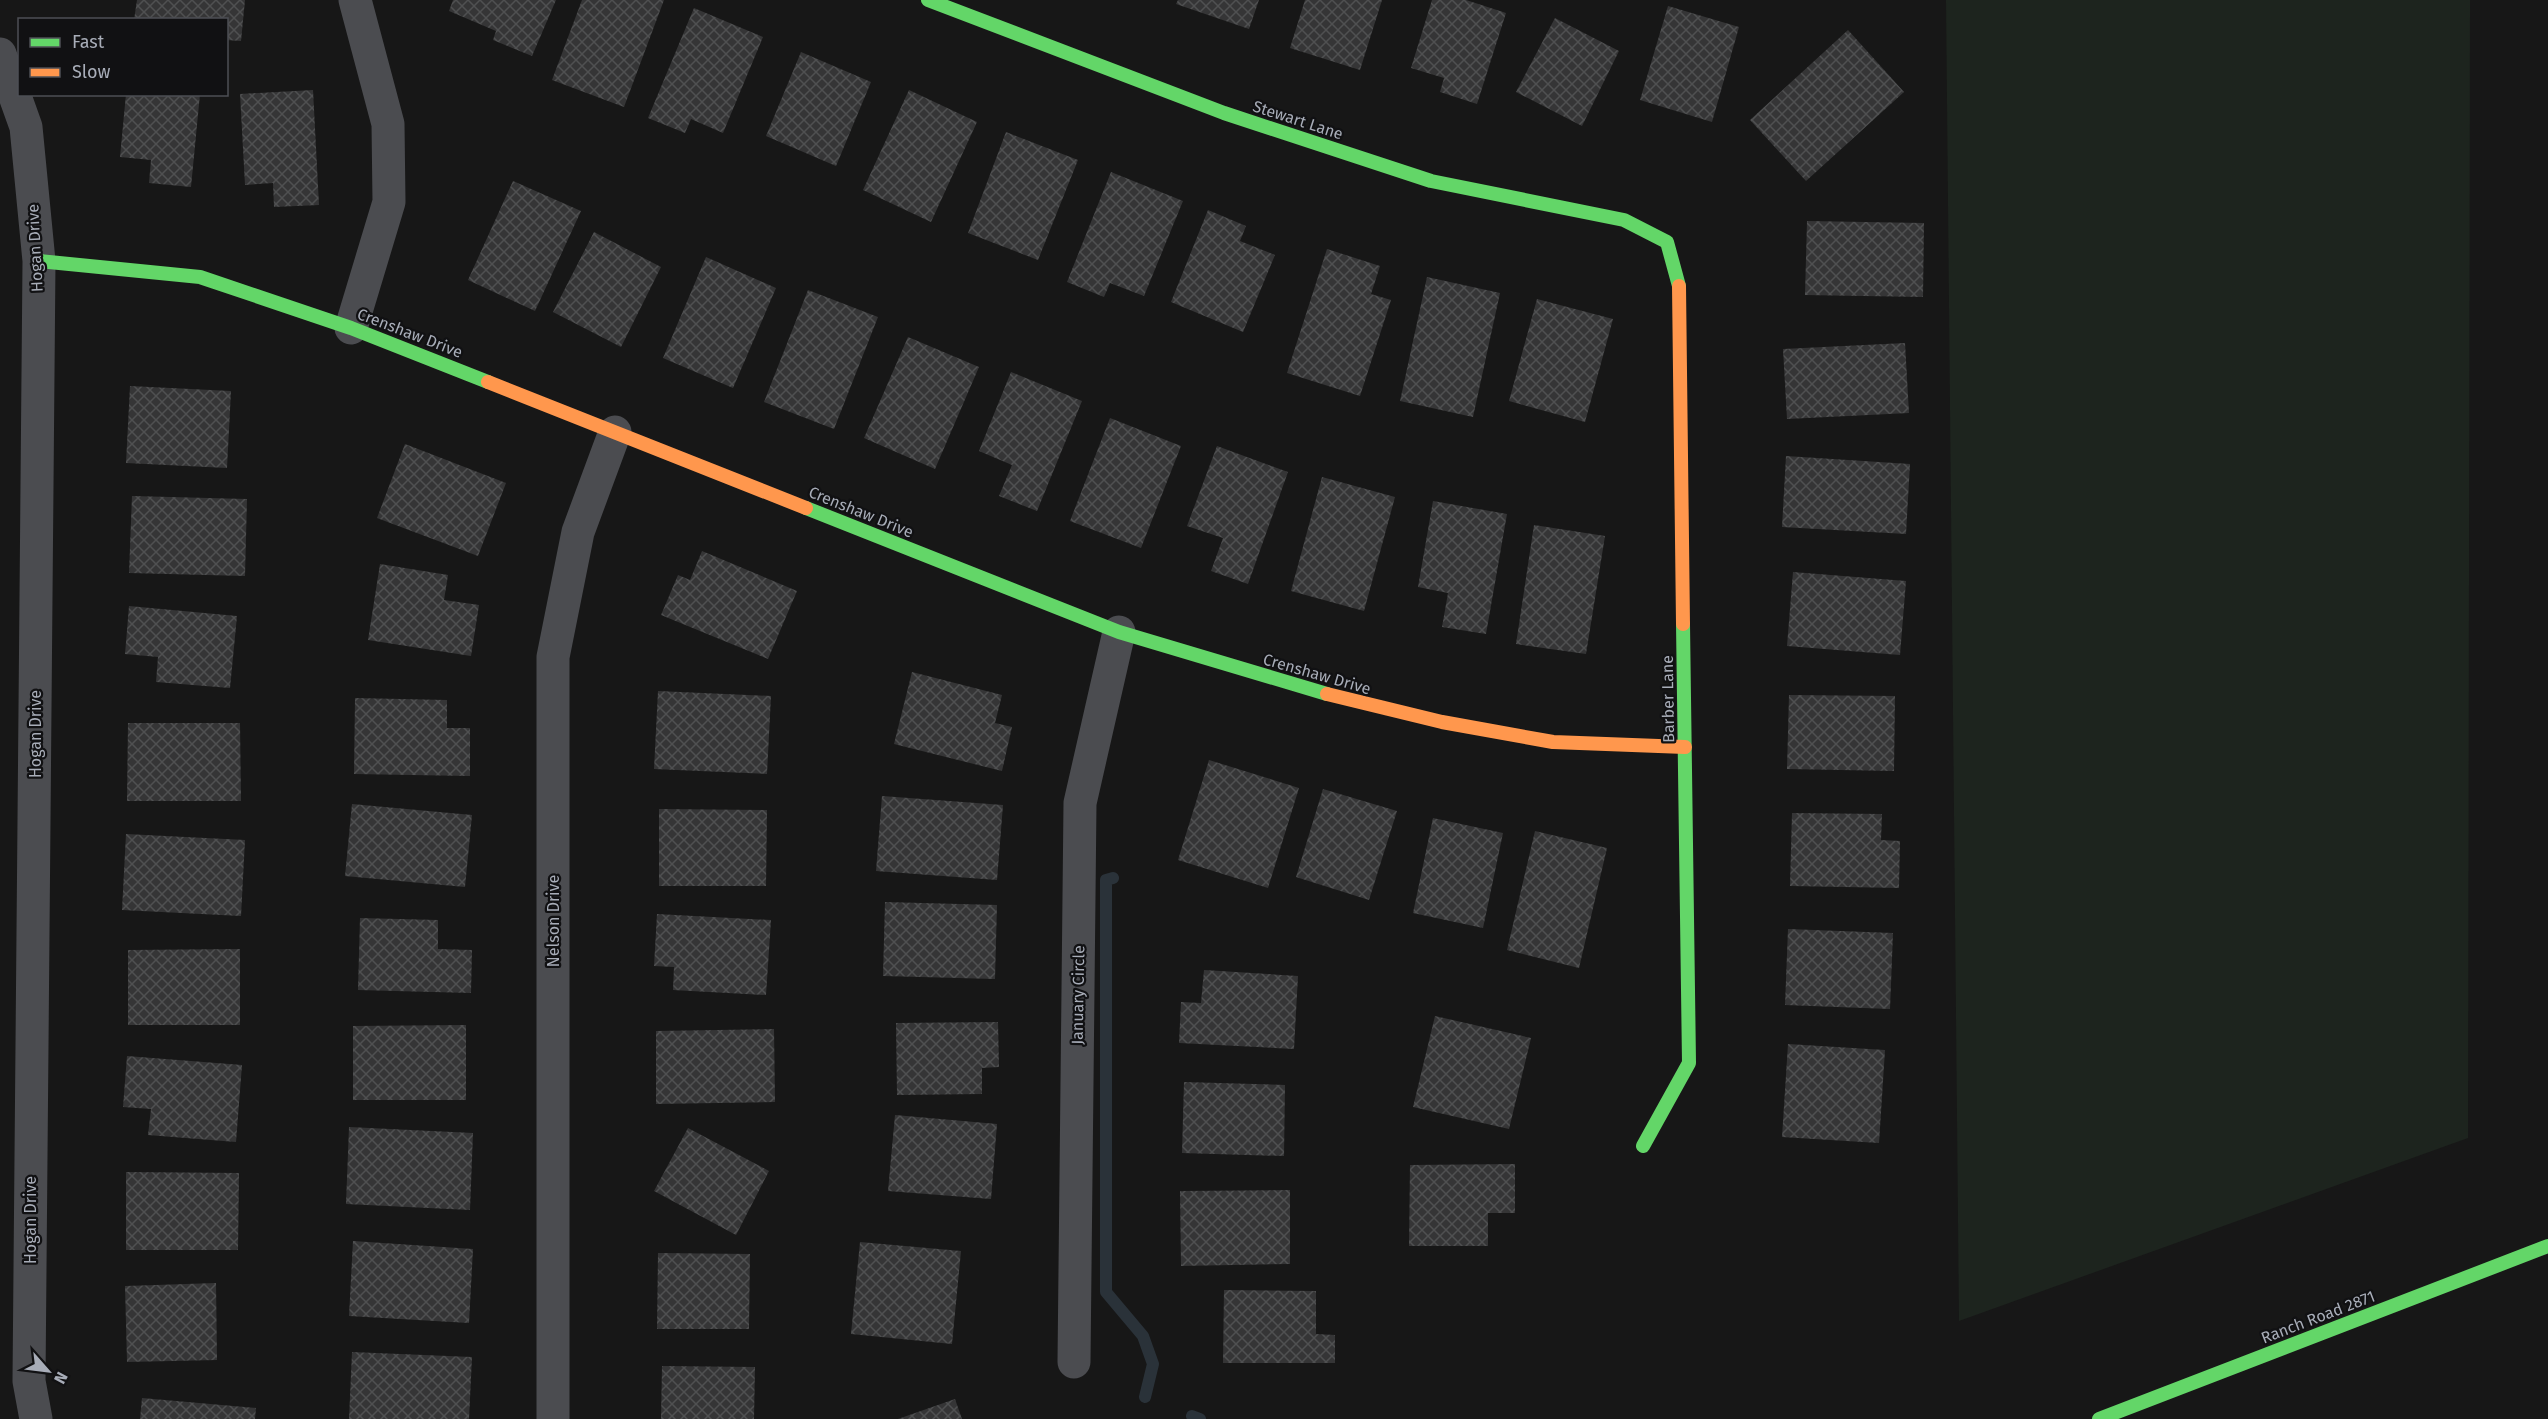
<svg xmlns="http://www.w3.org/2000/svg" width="2548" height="1419" font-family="'Fira Sans',sans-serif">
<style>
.green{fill:#1d241e}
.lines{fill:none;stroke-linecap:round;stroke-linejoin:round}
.stream{stroke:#2a3239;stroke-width:12}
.building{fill:url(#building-cross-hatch)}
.street{stroke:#4b4c50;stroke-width:33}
.fast{stroke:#63d668;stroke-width:14}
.slow{stroke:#ff974d;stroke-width:14}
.labels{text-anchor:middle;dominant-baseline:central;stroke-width:4.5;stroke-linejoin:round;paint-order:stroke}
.street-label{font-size:16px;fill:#a8adb8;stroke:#111113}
</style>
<defs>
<pattern id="building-cross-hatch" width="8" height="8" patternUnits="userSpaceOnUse" patternTransform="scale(1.5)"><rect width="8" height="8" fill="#353536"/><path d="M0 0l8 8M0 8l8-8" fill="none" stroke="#4f5051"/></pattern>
</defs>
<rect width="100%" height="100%" fill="#171717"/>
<!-- green -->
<path class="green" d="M 1946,0 L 2470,0 L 2468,1138 L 1959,1321 Z"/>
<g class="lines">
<!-- stream -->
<path class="stream" d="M 1113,878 L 1106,880 L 1106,1292 L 1143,1336 L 1153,1364 L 1145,1397
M 1192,1416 L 1200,1419"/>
</g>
<!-- building -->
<path class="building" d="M 137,0 L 245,0 L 241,41 L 226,40 L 226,20 L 134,20 Z
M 453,0 L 556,0 L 532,56 L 493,40 L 496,31 L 449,11 Z
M 582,0 L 664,0 L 624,107 L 552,80 Z
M 1178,0 L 1259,0 L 1249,29 L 1176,4 Z
M 1305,0 L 1382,0 L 1360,70 L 1290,48 Z
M 1432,0 L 1466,0 L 1506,13 L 1477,104 L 1440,92 L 1444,78 L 1411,68 Z
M 1668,6 L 1739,27 L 1712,122 L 1640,100 Z
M 694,8 L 763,37 L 723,133 L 691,119 L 685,133 L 648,118 Z
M 1555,18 L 1619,51 L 1582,126 L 1516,92 Z
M 1848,30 L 1904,92 L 1806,181 L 1750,120 Z
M 801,52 L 871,82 L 836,166 L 766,136 Z
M 313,90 L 319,205 L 274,207 L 273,183 L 245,185 L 240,94 Z
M 909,90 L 977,122 L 931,222 L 863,190 Z
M 126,94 L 200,94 L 191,187 L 149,183 L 151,160 L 120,157 Z
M 1006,132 L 1078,160 L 1038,260 L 968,233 Z
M 1111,172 L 1183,201 L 1144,296 L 1110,283 L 1104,297 L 1067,282 Z
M 513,181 L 581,211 L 535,311 L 468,280 Z
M 1208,210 L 1246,226 L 1240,241 L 1275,255 L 1243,332 L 1171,302 Z
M 1807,221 L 1924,223 L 1923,297 L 1805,295 Z
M 594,232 L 661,267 L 621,347 L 553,312 Z
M 1327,249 L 1380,266 L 1371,294 L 1391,300 L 1360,396 L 1287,373 Z
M 706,257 L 776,288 L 733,388 L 663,358 Z
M 1427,277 L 1500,293 L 1473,417 L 1400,401 Z
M 808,290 L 878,317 L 834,429 L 764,402 Z
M 1537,299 L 1613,319 L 1585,422 L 1509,401 Z
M 908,337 L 979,367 L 935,469 L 864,438 Z
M 1905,343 L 1909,413 L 1787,419 L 1783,349 Z
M 1011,372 L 1082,401 L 1037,511 L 999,496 L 1012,465 L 979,451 Z
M 130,386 L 231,391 L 227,468 L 126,463 Z
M 1110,418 L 1181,446 L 1141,548 L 1070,521 Z
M 405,444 L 506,483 L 478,556 L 377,518 Z
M 1217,446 L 1288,472 L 1248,584 L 1211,571 L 1223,538 L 1187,526 Z
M 1786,456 L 1910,464 L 1906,534 L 1782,527 Z
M 1322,477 L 1395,497 L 1364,611 L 1291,591 Z
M 132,496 L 247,499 L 245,576 L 129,573 Z
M 1433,501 L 1507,514 L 1486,634 L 1442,627 L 1448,593 L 1418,587 Z
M 1534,525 L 1605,536 L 1586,654 L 1516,644 Z
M 702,551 L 797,591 L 768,659 L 661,615 L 678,575 L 690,580 Z
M 380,564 L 448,575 L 444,600 L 479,605 L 471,656 L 368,640 Z
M 1793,572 L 1906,581 L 1900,655 L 1787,646 Z
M 129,606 L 237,616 L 230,688 L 156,682 L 158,657 L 125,654 Z
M 912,672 L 1002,695 L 995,723 L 1012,727 L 1002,771 L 894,744 Z
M 658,691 L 771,696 L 767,774 L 654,769 Z
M 1789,695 L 1895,696 L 1894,771 L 1787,769 Z
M 355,698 L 447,700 L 447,728 L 470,728 L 470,776 L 354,774 Z
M 128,723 L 240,723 L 241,801 L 127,801 Z
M 1209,760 L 1299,788 L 1268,888 L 1178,860 Z
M 1323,789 L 1397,811 L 1369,900 L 1296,877 Z
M 882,796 L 1003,805 L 997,880 L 876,871 Z
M 352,804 L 472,815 L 465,887 L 345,876 Z
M 659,809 L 767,810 L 766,886 L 659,886 Z
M 1792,813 L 1882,814 L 1881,840 L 1900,841 L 1899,888 L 1790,886 Z
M 1433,818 L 1503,833 L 1483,928 L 1413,913 Z
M 1535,831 L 1607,848 L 1579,968 L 1507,950 Z
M 126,834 L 245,840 L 241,916 L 122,910 Z
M 885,902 L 997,905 L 995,979 L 883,976 Z
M 657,914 L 771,920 L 766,995 L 673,990 L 674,967 L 654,966 Z
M 360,918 L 438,920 L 438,949 L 472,950 L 471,993 L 358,990 Z
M 1788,929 L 1893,933 L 1890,1009 L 1785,1005 Z
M 240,949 L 240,1025 L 128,1025 L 128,950 Z
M 1204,970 L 1298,976 L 1294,1049 L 1179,1043 L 1181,1002 L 1201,1003 Z
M 1435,1016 L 1531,1038 L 1509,1129 L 1413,1107 Z
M 998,1022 L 999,1067 L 982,1068 L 982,1094 L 897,1095 L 896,1023 Z
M 466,1025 L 466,1100 L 353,1100 L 353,1026 Z
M 774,1029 L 775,1102 L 656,1104 L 656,1031 Z
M 1788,1044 L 1885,1050 L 1879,1143 L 1782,1137 Z
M 127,1056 L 242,1065 L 236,1142 L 148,1135 L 151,1109 L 123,1107 Z
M 1184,1082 L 1285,1085 L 1284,1156 L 1182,1153 Z
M 895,1115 L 997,1124 L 991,1199 L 888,1191 Z
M 349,1127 L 473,1133 L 470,1210 L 346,1204 Z
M 688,1128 L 769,1171 L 736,1235 L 654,1191 Z
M 1515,1164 L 1515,1213 L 1488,1213 L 1488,1246 L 1409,1246 L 1410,1165 Z
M 126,1172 L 239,1173 L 238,1250 L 126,1250 Z
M 1290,1190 L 1290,1264 L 1181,1266 L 1180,1191 Z
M 353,1241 L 473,1249 L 469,1323 L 349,1316 Z
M 860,1242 L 961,1251 L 952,1344 L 851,1334 Z
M 658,1253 L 750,1254 L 749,1329 L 657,1329 Z
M 216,1283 L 217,1360 L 127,1362 L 125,1286 Z
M 1224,1290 L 1316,1291 L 1316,1334 L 1335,1335 L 1335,1363 L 1223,1363 Z
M 352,1352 L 472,1357 L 469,1419 L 349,1419 Z
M 662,1366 L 755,1367 L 754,1419 L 661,1419 Z
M 142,1398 L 256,1408 L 255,1419 L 140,1419 Z
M 955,1399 L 962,1419 L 898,1419 Z"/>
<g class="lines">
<!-- street -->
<path class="street" d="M 0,54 L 26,127 L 39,261 L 29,1381 L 36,1419
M 351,328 L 389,202 L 388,124 L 355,0
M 1074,1362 L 1080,803 L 1119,632
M 553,1419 L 553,657 L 578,532 L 615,432"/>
<!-- fast -->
<path class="fast" d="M 928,0 L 1224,113 L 1431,181 L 1624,220 L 1667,242 L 1679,286
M 39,261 L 200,277 L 351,328 L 488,382
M 806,508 L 1119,632 L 1327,694
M 1643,1146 L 1689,1063 L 1683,624
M 2099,1419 L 2548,1246"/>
<!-- slow -->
<path class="slow" d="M 1679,286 L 1683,624
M 488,382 L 806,508
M 1327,694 L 1442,722 L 1553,742 L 1685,747"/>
</g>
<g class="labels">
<!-- street labels -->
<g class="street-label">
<text transform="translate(1298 120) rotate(18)">Stewart Lane</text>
<text transform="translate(35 248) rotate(-93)">Hogan Drive</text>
<text transform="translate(410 333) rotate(21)">Crenshaw Drive</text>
<text transform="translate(861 512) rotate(22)">Crenshaw Drive</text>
<text transform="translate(1317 674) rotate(16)">Crenshaw Drive</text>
<text transform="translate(1668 699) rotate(-91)">Barber Lane</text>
<text transform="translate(35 734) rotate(-90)">Hogan Drive</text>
<text transform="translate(553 921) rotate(-90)">Nelson Drive</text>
<text transform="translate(1078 995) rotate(-89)">January Circle</text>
<text transform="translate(30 1220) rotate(-90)">Hogan Drive</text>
<text transform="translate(2318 1317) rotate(-21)">Ranch Road 2871</text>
</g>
</g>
<!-- legend -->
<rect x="18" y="18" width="210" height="78" fill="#111113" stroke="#4d4f55" stroke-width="1.5"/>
<rect x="30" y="38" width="30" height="9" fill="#63d668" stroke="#4d4f55" stroke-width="1.5"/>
<text x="72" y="48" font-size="18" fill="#a8adb8">Fast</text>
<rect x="30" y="68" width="30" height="9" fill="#ff974d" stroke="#4d4f55" stroke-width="1.5"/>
<text x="72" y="78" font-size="18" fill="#a8adb8">Slow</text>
<!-- north arrow -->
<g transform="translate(48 1371) rotate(118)" stroke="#111113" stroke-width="4.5" paint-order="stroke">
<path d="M0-4.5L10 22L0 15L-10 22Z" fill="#a8adb8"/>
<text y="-9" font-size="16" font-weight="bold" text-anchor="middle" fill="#a8adb8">N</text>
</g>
</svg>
